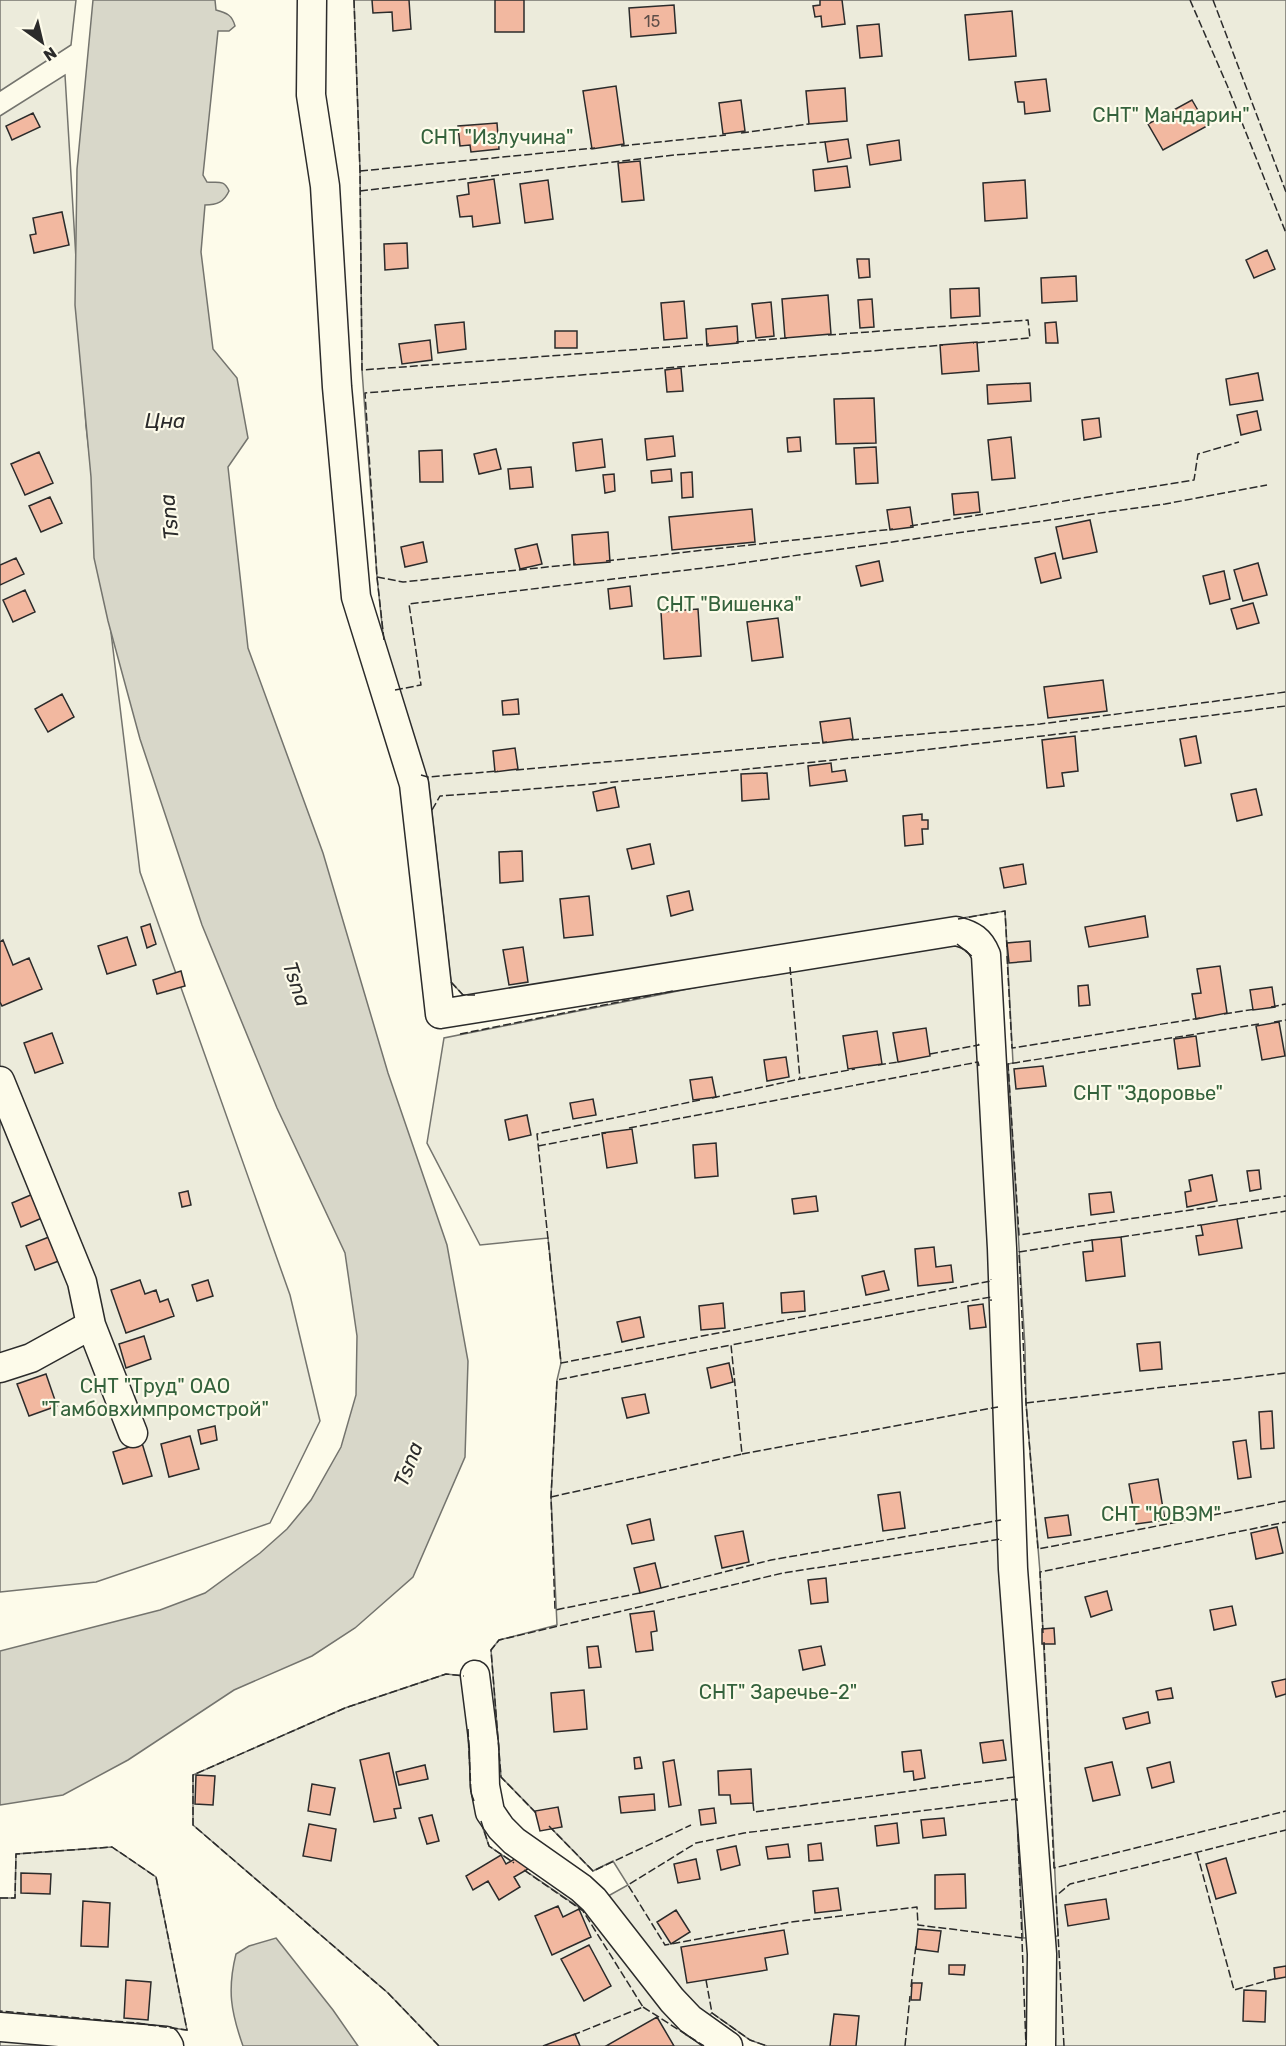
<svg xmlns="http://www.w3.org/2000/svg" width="1286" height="2046" font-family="Rubik,sans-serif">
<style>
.green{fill:#ecebdb;stroke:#74746e;stroke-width:1.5}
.water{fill:#d8d7c9;stroke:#74746e;stroke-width:1.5}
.building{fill:#f2b8a0;stroke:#2b2b2b;stroke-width:1.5}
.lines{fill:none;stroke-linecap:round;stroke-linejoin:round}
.street-casing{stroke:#2b2b2b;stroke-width:31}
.street{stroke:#fdfbea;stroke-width:28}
.fence{stroke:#2b2b2b;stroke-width:1.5;stroke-dasharray:8 3;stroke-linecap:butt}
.labels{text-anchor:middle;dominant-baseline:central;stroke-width:4.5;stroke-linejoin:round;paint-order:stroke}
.number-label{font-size:16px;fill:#5d4e48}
.park-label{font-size:20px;fill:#34623c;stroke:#fdfbea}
.water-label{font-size:21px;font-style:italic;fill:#2b2b2b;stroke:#fdfbea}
</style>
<rect width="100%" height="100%" fill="#fdfbea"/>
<!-- green -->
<path class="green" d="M 0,0 L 76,0 L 71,45 L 0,91 Z
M 354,0 L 1286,0 L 1286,2046 L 767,2046 L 750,2040 L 712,2013 L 686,2035 L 704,2046 L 439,2046 L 388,1993 L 193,1825 L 193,1775 L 345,1708 L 446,1674 L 465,1676 L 471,1793 L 489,1846 L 583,1910 L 628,1885 L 613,1861 L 593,1871 L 501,1777 L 491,1650 L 499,1640 L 557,1625 L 551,1497 L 557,1380 L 561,1363 L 548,1238 L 480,1245 L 427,1143 L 444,1038 L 947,937 L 973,957 L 1023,1938 L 1058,1936 L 1040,1572 L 1026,1403 L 1025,1347 L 1008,1064 L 1013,1063 L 1005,911 L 484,995 L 463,995 L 451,982 L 428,778 L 400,766 L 389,691 L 377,577 L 362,370 L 360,171 Z
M 65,75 L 86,426 L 140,872 L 290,1295 L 320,1421 L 270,1523 L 96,1582 L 0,1592 L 0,116 Z
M 112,1847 L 156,1877 L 187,2030 L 137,2023 L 140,2046 L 0,2046 L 0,1898 L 15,1898 L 16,1854 Z"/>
<!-- water -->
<path class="water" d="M 93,0 L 215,0 L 216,10 C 227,13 232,15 235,26 L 229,31 L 218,31 L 203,175 L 207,182 C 218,183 224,179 229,191 C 224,202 217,205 205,205 L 201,252 L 213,349 L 237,378 L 248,438 L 228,467 L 248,648 L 323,853 L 388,1073 L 447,1245 L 468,1361 L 465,1457 L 413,1577 L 355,1628 L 312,1656 L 234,1690 L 128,1760 L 63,1795 L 0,1805 L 0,1651 L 160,1610 L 205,1593 L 260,1553 L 287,1529 L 311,1500 L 341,1447 L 356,1395 L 357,1336 L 345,1253 L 277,1108 L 202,925 L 140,739 L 108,621 L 94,558 L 91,477 L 75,305 L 77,169 Z
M 276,1938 L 333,2010 L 358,2046 L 243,2046 C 231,2012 227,1990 236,1954 L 249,1946 Z"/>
<!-- building -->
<path class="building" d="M 372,0 L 409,0 L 411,29 L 393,31 L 392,12 L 373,13 Z
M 495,0 L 524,0 L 524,32 L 495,32 Z
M 820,0 L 842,0 L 845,24 L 822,27 L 821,16 L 815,17 L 813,6 L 820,5 Z
M 674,5 L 676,33 L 631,37 L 629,8 Z
M 1012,11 L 1016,56 L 969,60 L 965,15 Z
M 879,24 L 882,56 L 860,58 L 857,26 Z
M 1046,79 L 1050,111 L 1025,114 L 1024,102 L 1018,102 L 1015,82 Z
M 616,86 L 624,144 L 592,149 L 583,91 Z
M 845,88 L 847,121 L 809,124 L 806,91 Z
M 741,100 L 745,131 L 723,134 L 719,103 Z
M 1192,100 L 1207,126 L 1163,150 L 1148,124 Z
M 33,113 L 40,127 L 12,140 L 6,126 Z
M 497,123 L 499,149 L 471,152 L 470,145 L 460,146 L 458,126 Z
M 848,139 L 851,158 L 828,162 L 825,142 Z
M 899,140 L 901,160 L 870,165 L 867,145 Z
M 640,161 L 644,200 L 622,202 L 618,163 Z
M 847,166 L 850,187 L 815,191 L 813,170 Z
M 494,179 L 500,223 L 473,227 L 472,216 L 460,217 L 457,196 L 469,194 L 468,183 Z
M 548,180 L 553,219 L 525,223 L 520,184 Z
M 1025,180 L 1027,218 L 985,221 L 983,183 Z
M 62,212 L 69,245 L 34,253 L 30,235 L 36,234 L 33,218 Z
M 407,243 L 408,268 L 385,270 L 384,244 Z
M 1267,250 L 1275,269 L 1254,278 L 1246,260 Z
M 857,259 L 869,259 L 870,277 L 859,278 Z
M 1076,276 L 1077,301 L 1042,303 L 1041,278 Z
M 979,288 L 980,316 L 951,318 L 950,289 Z
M 828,295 L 831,334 L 785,338 L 782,299 Z
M 872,299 L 874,327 L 860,328 L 858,300 Z
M 684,301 L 687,338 L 664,340 L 661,303 Z
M 771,302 L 774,336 L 756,338 L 752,304 Z
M 464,322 L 466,349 L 438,353 L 435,325 Z
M 1056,322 L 1058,343 L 1046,343 L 1045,323 Z
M 737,326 L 738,343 L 707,346 L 706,329 Z
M 555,331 L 577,331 L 577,348 L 555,348 Z
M 430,340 L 432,360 L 402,364 L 399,344 Z
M 977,342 L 979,371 L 942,374 L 940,345 Z
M 681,368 L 683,391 L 667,392 L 665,370 Z
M 1258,373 L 1263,400 L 1230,405 L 1226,379 Z
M 1030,383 L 1031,401 L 988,404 L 987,385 Z
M 874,398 L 876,443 L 836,444 L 834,399 Z
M 1257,411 L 1261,430 L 1241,435 L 1237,415 Z
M 1099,418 L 1101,437 L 1084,440 L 1082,420 Z
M 673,436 L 675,456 L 647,460 L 645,439 Z
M 800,437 L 801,451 L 788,452 L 787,438 Z
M 1011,437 L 1015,478 L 992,480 L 988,440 Z
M 602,439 L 605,467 L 576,471 L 573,443 Z
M 876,447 L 878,483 L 856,484 L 854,448 Z
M 496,449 L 501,469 L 479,474 L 474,454 Z
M 442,450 L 443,482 L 420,482 L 419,451 Z
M 39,452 L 53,483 L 25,495 L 11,464 Z
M 531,467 L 533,487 L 510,489 L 508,469 Z
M 671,469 L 672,481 L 652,483 L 651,471 Z
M 692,472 L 693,497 L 682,498 L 681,473 Z
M 614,474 L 615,491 L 605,493 L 603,475 Z
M 978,492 L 980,512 L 954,515 L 952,494 Z
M 50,497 L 62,523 L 41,532 L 29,506 Z
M 910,507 L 913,527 L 890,530 L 887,510 Z
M 752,509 L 755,542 L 672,550 L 669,517 Z
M 1090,520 L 1097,552 L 1063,559 L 1056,527 Z
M 608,532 L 610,562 L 574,565 L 572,535 Z
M 423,542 L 427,562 L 405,567 L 401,547 Z
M 537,544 L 542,564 L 520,569 L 515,549 Z
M 1055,553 L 1061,578 L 1041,583 L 1035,558 Z
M 16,558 L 24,574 L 0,585 L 0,565 Z
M 879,561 L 883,581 L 861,586 L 856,566 Z
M 1258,563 L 1267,595 L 1243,601 L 1234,570 Z
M 1224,571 L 1230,599 L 1210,604 L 1203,576 Z
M 630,586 L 632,606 L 610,609 L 608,589 Z
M 25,590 L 35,612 L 13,622 L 3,600 Z
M 1253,603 L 1259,623 L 1237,629 L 1231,609 Z
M 698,609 L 701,656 L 664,659 L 661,612 Z
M 778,618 L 783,657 L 752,661 L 747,622 Z
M 1103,680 L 1107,711 L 1048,718 L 1044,687 Z
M 62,694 L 74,717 L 48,732 L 35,709 Z
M 518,699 L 519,714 L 503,715 L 502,701 Z
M 850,718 L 853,739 L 823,743 L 820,722 Z
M 1075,736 L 1078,771 L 1062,773 L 1064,786 L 1047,788 L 1042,740 Z
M 1196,736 L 1201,763 L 1185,766 L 1180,739 Z
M 515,748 L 518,769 L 495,772 L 493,751 Z
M 831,763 L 832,772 L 845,770 L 847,781 L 810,786 L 808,766 Z
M 767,773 L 769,799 L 742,801 L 741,774 Z
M 615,787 L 619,807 L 597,811 L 593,792 Z
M 1256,789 L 1262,815 L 1237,821 L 1231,794 Z
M 922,814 L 922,820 L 928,820 L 928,829 L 922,829 L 923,844 L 905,846 L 903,816 Z
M 650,844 L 654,864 L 632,869 L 627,849 Z
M 522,851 L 523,881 L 500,883 L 499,852 Z
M 1023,864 L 1026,884 L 1004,888 L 1000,868 Z
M 689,891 L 693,910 L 671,916 L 667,896 Z
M 589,896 L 593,935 L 564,938 L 560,899 Z
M 1145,916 L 1148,937 L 1089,947 L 1085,927 Z
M 150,924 L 156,944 L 147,948 L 141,927 Z
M 127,937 L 136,965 L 107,974 L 98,946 Z
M 3,940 L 13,965 L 29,958 L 42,989 L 2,1006 L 0,1002 L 0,942 Z
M 1030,941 L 1031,961 L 1009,963 L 1007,943 Z
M 523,947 L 528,982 L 509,985 L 503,950 Z
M 1220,966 L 1227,1013 L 1196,1019 L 1192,994 L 1201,993 L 1197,969 Z
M 181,971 L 185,986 L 157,994 L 153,980 Z
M 1088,985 L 1090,1005 L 1079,1006 L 1078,986 Z
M 1272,987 L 1275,1007 L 1253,1010 L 1250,990 Z
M 1279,1022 L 1285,1056 L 1262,1060 L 1256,1026 Z
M 926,1028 L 930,1056 L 898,1062 L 893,1033 Z
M 877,1031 L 882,1064 L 848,1069 L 843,1036 Z
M 52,1033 L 63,1063 L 35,1073 L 24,1043 Z
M 1196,1036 L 1200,1066 L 1178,1069 L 1174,1039 Z
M 786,1057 L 789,1077 L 767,1081 L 764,1060 Z
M 1043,1066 L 1046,1086 L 1016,1089 L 1014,1069 Z
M 712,1077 L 716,1097 L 693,1100 L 690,1080 Z
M 593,1099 L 596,1115 L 573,1119 L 570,1103 Z
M 527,1115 L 531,1135 L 509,1140 L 505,1120 Z
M 632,1129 L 637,1163 L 607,1168 L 602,1133 Z
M 716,1143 L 718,1176 L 695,1178 L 693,1145 Z
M 1259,1170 L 1261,1189 L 1250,1191 L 1247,1171 Z
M 1212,1175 L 1217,1201 L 1187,1207 L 1185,1192 L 1191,1191 L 1189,1180 Z
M 40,1191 L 49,1215 L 21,1227 L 12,1203 Z
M 188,1191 L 191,1205 L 182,1207 L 179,1193 Z
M 1111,1192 L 1114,1212 L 1091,1215 L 1089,1194 Z
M 816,1196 L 818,1211 L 794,1214 L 792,1199 Z
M 1237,1219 L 1242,1248 L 1199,1255 L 1196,1236 L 1203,1235 L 1201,1225 Z
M 54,1235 L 64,1259 L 35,1270 L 26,1246 Z
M 1121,1237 L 1125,1276 L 1086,1281 L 1083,1252 L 1093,1251 L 1092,1240 Z
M 934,1247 L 936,1267 L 951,1265 L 953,1282 L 918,1286 L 915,1249 Z
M 884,1271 L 889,1290 L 866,1295 L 862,1276 Z
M 140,1280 L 145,1294 L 156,1290 L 160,1302 L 168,1299 L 174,1316 L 126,1333 L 111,1290 Z
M 208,1280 L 213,1296 L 197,1301 L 192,1285 Z
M 804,1291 L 805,1311 L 782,1313 L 781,1293 Z
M 723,1303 L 725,1328 L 701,1330 L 699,1306 Z
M 983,1304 L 986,1327 L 970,1329 L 968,1306 Z
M 640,1317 L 644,1337 L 622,1342 L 617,1322 Z
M 144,1336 L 151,1359 L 126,1368 L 119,1344 Z
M 1160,1342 L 1162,1369 L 1140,1371 L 1137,1344 Z
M 729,1363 L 733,1382 L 711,1388 L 707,1368 Z
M 46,1374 L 57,1406 L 29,1416 L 17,1384 Z
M 645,1394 L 649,1413 L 627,1418 L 622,1398 Z
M 1272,1411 L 1274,1448 L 1261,1449 L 1259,1412 Z
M 215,1426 L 217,1440 L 201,1444 L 198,1430 Z
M 190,1436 L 199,1469 L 169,1477 L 161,1444 Z
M 1246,1440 L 1251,1477 L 1238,1479 L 1233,1442 Z
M 142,1443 L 152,1476 L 123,1484 L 113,1452 Z
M 1158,1479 L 1165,1520 L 1136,1524 L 1129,1484 Z
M 900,1492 L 905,1528 L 883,1531 L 878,1495 Z
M 1068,1515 L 1071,1535 L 1048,1538 L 1045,1518 Z
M 650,1519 L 654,1540 L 632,1544 L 627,1525 Z
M 1277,1527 L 1283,1553 L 1256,1559 L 1251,1533 Z
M 743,1531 L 749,1562 L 722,1568 L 715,1536 Z
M 655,1563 L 661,1588 L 640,1593 L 634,1568 Z
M 826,1578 L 828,1602 L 811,1604 L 808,1580 Z
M 1107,1591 L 1112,1610 L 1091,1617 L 1085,1597 Z
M 1232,1606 L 1236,1625 L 1214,1630 L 1210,1610 Z
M 654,1611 L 657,1631 L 651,1632 L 653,1650 L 636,1652 L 630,1614 Z
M 1054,1628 L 1055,1644 L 1042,1644 L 1042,1629 Z
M 598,1646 L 601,1667 L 589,1668 L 587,1647 Z
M 821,1646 L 825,1665 L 803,1670 L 799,1650 Z
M 1286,1679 L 1286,1694 L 1276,1697 L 1272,1682 Z
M 1171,1688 L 1173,1698 L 1158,1700 L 1156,1691 Z
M 584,1690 L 587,1729 L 554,1732 L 551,1693 Z
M 1148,1712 L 1150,1723 L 1126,1729 L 1123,1718 Z
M 1003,1740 L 1006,1760 L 983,1763 L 980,1743 Z
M 921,1750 L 925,1778 L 914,1780 L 913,1771 L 904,1772 L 902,1752 Z
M 389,1753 L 401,1808 L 394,1809 L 396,1818 L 374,1822 L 360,1760 Z
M 640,1757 L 642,1768 L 635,1769 L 634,1758 Z
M 674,1760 L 681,1805 L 669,1807 L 663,1762 Z
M 1112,1762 L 1120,1795 L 1093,1801 L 1085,1768 Z
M 1170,1762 L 1174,1782 L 1152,1788 L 1147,1768 Z
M 425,1765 L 428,1779 L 399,1785 L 396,1772 Z
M 751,1769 L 753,1803 L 731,1804 L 730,1795 L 719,1795 L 718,1771 Z
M 196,1775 L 215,1776 L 213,1805 L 195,1804 Z
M 312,1784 L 335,1788 L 330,1815 L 308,1811 Z
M 654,1794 L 655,1810 L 621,1813 L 619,1797 Z
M 558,1807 L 562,1827 L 540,1831 L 535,1811 Z
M 714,1808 L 716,1823 L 701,1825 L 699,1810 Z
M 432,1815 L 439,1841 L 427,1844 L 419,1818 Z
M 944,1818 L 946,1835 L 923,1838 L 921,1820 Z
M 897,1823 L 899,1843 L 877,1846 L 875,1826 Z
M 309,1824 L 336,1829 L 331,1861 L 303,1856 Z
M 821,1843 L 823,1860 L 809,1861 L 808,1845 Z
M 788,1844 L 790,1857 L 768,1859 L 766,1847 Z
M 736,1846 L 740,1865 L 721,1870 L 717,1850 Z
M 501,1855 L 506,1864 L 520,1856 L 528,1869 L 514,1877 L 520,1887 L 499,1900 L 488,1881 L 473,1890 L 466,1876 Z
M 1226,1858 L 1236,1893 L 1216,1899 L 1206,1864 Z
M 696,1859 L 700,1879 L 678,1883 L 674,1864 Z
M 21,1873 L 51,1874 L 50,1894 L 21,1893 Z
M 965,1874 L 966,1908 L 935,1909 L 935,1875 Z
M 838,1888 L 841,1910 L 815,1913 L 813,1891 Z
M 1106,1899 L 1109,1919 L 1068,1926 L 1065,1905 Z
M 83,1901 L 110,1903 L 108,1947 L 81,1946 Z
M 558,1906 L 563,1917 L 579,1909 L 591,1937 L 552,1955 L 535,1916 Z
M 676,1910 L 690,1932 L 671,1944 L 657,1922 Z
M 918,1929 L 941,1931 L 938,1952 L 916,1949 Z
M 784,1930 L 788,1954 L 765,1958 L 767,1970 L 687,1983 L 681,1947 Z
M 589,1945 L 611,1986 L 584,2001 L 561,1959 Z
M 949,1965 L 965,1965 L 964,1975 L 949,1974 Z
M 1286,1966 L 1286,1977 L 1275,1979 L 1274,1968 Z
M 126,1980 L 151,1982 L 148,2020 L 124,2018 Z
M 912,1983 L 922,1983 L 920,2000 L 911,2000 Z
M 1244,1990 L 1266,1991 L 1265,2022 L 1243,2021 Z
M 834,2014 L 859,2016 L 856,2046 L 830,2046 Z
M 657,2017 L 674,2046 L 606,2046 Z
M 575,2034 L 580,2046 L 543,2046 Z"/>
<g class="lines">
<!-- street casing -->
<g class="street-casing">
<path id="street" d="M 312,0 L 311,95 L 325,186 L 337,387 L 356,597 L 414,784 L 440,1014 L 956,931 C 972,935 980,940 986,955 L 1002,1248 L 1013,1569 L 1042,1954 L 1041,2046
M 0,1081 L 82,1282 L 91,1325 L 31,1358 L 0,1368
M 91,1325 L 133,1433
M 475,1675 L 484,1746 L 485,1786 L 490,1812 L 501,1828 L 514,1841 L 581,1888 L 594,1900 L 672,2000 L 690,2019 L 728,2046
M 0,2027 L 166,2041 L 169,2046"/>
</g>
<!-- street -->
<use href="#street" class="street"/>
<!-- fence -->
<path class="fence" d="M 354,0 L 360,171 L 362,370 L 709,344
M 1190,0 L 1227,85 L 1286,233
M 1213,0 L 1286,192
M 741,133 L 809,124
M 621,146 L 726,135
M 360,171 L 595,148
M 360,191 L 675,155 L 825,142
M 828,335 L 1028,320 L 1030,338 L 973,343
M 736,342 L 787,338
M 910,526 L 1194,480 L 1198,454 L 1239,442
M 606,561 L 893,529
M 377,577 L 403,582 L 576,564
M 384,640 L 377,577 L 365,393 L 943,345
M 395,690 L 421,685 L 409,604 L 720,566 L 1165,504 L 1267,485
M 851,740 L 1040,724 L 1286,692
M 516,770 L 827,742
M 421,775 L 428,777 L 498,771
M 432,810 L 440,796 C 723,776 1005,741 1286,706
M 958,919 L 1005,911 L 1007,947
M 957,944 L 973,957
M 1007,956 L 1012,1048 L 1200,1018
M 790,967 L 800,1079 L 855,1069
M 451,982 L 463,995 L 475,995
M 1271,1007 L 1286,1004
M 1224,1014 L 1256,1009
M 1274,1022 L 1286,1020
M 1259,1024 L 1008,1064 L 1019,1235 L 1286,1196
M 460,1034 L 673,991
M 930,1054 L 979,1045 L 978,1044
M 878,1065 L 898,1062
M 712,1098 L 800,1079
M 700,1100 L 537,1134 L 561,1363 L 991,1281 L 991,1279
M 629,1128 L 978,1062 L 979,1066
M 538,1146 L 606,1133
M 1237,1219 L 1286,1211
M 1121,1237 L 1201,1225
M 1092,1240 L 1019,1252 L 1026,1403 L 1038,1549 L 1286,1501
M 1026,1403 L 1286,1373
M 742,1454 L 998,1407
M 551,1497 L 742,1454 L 731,1345 L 991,1297 L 991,1301
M 661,1588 L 771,1560 L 1001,1520
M 640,1593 L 555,1610 L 551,1497 L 557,1380 L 731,1345
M 1043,1633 L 1040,1572 L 1286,1522
M 1044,1642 L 1054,1868 L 1286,1811
M 468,1729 L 471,1793 L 474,1801
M 1017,1801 L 1017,1799 L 744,1833 L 696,1843 L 628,1885 L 665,1945 L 791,1922 L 917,1907 L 918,1925 L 1023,1938
M 753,1803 L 754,1812 L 1015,1777 L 1015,1775
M 536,1813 L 501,1777 L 491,1650 L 499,1640 L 783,1573 L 1001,1539 L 1001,1541
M 481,1821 L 489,1846 L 514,1863
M 549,1826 L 593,1871 L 691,1825
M 1018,1834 L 1026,2046
M 1197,1853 L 1234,1990 L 1277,1978
M 524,1870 L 583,1911 L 643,2007 L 573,2035
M 0,1898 L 15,1898 L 16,1854 L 112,1847 L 156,1877 L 187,2030 L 136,2023 L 0,2011
M 706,1980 L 712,2013 L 750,2040 L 767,2046
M 911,1987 L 916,1945
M 643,2007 L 704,2046
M 439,2046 L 388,1993 L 193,1825 L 193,1775 L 345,1708 L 446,1674 L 464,1676
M 905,2046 L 910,1996
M 1064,2046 L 1056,1896 L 1070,1884 L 1286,1830"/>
</g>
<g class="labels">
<!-- number labels -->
<g class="number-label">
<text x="652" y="21">15</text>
</g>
<!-- park labels -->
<g class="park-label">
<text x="1171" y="115">СНТ" Мандарин"</text>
<text x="497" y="137">СНТ "Излучина"</text>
<text x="729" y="604">СНТ "Вишенка"</text>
<text x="1148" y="1093">СНТ "Здоровье"</text>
<text x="155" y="1386">СНТ "Труд" ОАО<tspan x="155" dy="23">"Тамбовхимпромстрой"</tspan></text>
<text x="1161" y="1514">СНТ "ЮВЭМ"</text>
<text x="778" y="1692">СНТ" Заречье-2"</text>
</g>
<!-- water labels -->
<g class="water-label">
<text x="165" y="420">Цна</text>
<text transform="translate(169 517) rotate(-96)">Tsna</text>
<text transform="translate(297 984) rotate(71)">Tsna</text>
<text transform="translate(408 1464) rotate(-69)">Tsna</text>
</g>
</g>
<!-- north arrow -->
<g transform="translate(42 42) rotate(146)" stroke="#fdfbea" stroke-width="4.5" paint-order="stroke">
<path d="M0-4.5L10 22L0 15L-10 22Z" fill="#2b2b2b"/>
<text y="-9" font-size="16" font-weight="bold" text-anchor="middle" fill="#2b2b2b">N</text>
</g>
</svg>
